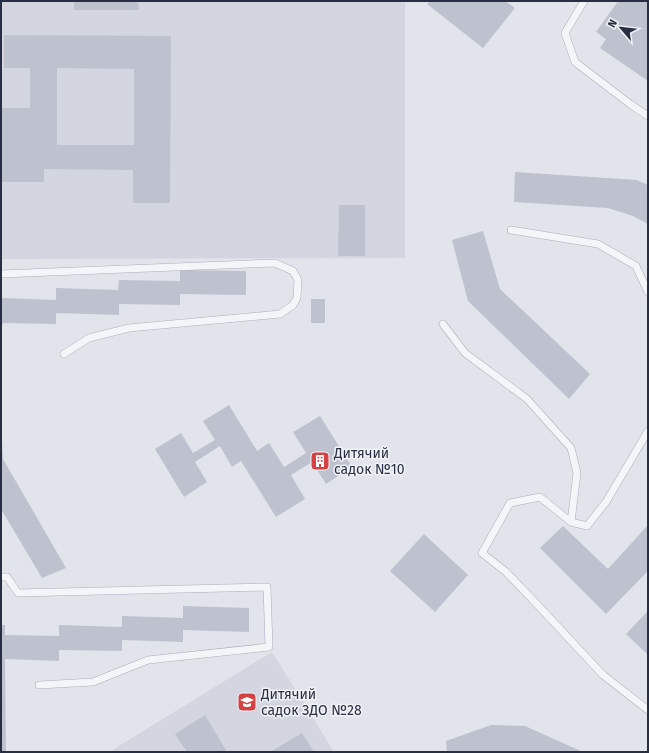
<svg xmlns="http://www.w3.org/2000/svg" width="649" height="753" font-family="'Fira Sans',sans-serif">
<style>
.built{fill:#d3d6e0}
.building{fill:#bec2ce;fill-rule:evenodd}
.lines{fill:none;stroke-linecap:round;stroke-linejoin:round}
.lane-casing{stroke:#aaaeb9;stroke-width:8}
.lane{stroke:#f4f5f9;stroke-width:7}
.labels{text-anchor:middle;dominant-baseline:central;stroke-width:3;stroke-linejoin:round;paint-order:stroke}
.poi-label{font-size:14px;fill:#292f43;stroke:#f1f3f8;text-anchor:start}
</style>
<rect width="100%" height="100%" fill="#e1e4eb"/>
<!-- built -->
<path class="built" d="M 1,1 L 405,1 L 405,258 L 1,259 Z
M 272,652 L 334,752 L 109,752 Z"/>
<!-- building -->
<path class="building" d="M 74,1 L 138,1 L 139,10 L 74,10 Z
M 430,1 L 505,1 L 515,8 L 483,48 L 427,4 Z
M 618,1 L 648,1 L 648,81 L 600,48 L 606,39 L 596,32 Z
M 4,35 L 171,36 L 170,203 L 133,203 L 133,170 L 44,169 L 44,182 L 1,182 L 1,108 L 30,108 L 30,68 L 4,68 ZM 57,68 L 134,69 L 134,145 L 57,145 Z
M 515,172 L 637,180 L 648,185 L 648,224 L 633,216 L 608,208 L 514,202 Z
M 339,205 L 365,205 L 365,256 L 338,256 Z
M 483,231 L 500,289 L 590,374 L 569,399 L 468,301 L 452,240 Z
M 180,270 L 246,271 L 246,295 L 180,294 L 180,305 L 119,304 L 119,315 L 56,313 L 56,324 L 3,323 L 1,329 L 1,298 L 56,300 L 56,288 L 118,290 L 119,280 L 180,281 Z
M 311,299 L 325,299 L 325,323 L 311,323 Z
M 229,405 L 257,451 L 269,443 L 284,467 L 306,453 L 293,432 L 320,416 L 352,467 L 326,484 L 312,462 L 291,475 L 305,499 L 276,517 L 241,461 L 232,467 L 220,446 L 195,462 L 207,482 L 184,497 L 155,449 L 181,433 L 193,453 L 215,440 L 203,421 Z
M 1,423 L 3,459 L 66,568 L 42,578 L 1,509 Z
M 648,525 L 648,571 L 606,614 L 540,548 L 563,526 L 608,569 Z
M 424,534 L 468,575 L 435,612 L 390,571 Z
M 183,606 L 249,608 L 249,632 L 183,630 L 183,642 L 122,640 L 122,651 L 59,650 L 59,661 L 5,659 L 6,752 L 1,752 L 1,625 L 5,625 L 5,635 L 59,636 L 59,625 L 122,627 L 122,616 L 183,618 Z
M 648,611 L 648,655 L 626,634 Z
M 205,715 L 227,752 L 187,752 L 175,734 Z
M 491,725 L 525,726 L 583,752 L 447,752 L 446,741 Z
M 302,733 L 314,752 L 270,752 Z"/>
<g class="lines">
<!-- lane casing -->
<g class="lane-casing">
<path id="lane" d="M 584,1 L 565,33 L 575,62 L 630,104 L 648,116
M 511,230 L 598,244 L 636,266 L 648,292
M 1,274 L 275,263 L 293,271 L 298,280 L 297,298 L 293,305 L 280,314 L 129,328 L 89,338 L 64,354
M 443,324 L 465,353 L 527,399 L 571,448 L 577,473 L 571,522
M 648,431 L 606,502 L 587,526 L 571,522 L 540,497 L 510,503 L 482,553 L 506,572 L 533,600 L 603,675 L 648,710
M 1,577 L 7,577 L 18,593 L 267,587 L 269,647 L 148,660 L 93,682 L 39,685"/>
</g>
<!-- lane -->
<use href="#lane" class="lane"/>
</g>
<!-- icons -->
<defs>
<g id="building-square" transform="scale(1)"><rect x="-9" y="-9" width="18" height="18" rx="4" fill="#d44243" stroke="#f1f3f8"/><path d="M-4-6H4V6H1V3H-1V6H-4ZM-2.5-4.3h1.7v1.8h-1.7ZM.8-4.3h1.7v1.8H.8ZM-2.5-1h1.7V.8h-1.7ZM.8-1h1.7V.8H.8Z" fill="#fff"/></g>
<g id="school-square" transform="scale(1)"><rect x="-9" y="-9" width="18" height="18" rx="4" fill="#d44243" stroke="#f1f3f8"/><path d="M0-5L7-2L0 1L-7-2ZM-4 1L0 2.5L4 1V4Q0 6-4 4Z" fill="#fff"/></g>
</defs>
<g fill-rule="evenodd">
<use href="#building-square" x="320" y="461"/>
<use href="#school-square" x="247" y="702"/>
</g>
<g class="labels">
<!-- poi labels -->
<g class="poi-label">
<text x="334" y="453">Дитячий<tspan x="334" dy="16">садок №10</tspan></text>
<text x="261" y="694">Дитячий<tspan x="261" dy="16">садок ЗДО №28</tspan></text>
</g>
</g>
<!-- border -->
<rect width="649" height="753" fill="none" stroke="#292f43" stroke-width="4"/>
<!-- north arrow -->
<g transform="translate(621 28) rotate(298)" stroke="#f1f3f8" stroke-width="3" paint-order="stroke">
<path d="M0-3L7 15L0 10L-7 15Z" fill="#292f43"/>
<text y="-6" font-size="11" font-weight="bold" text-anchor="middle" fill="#292f43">N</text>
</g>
</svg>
